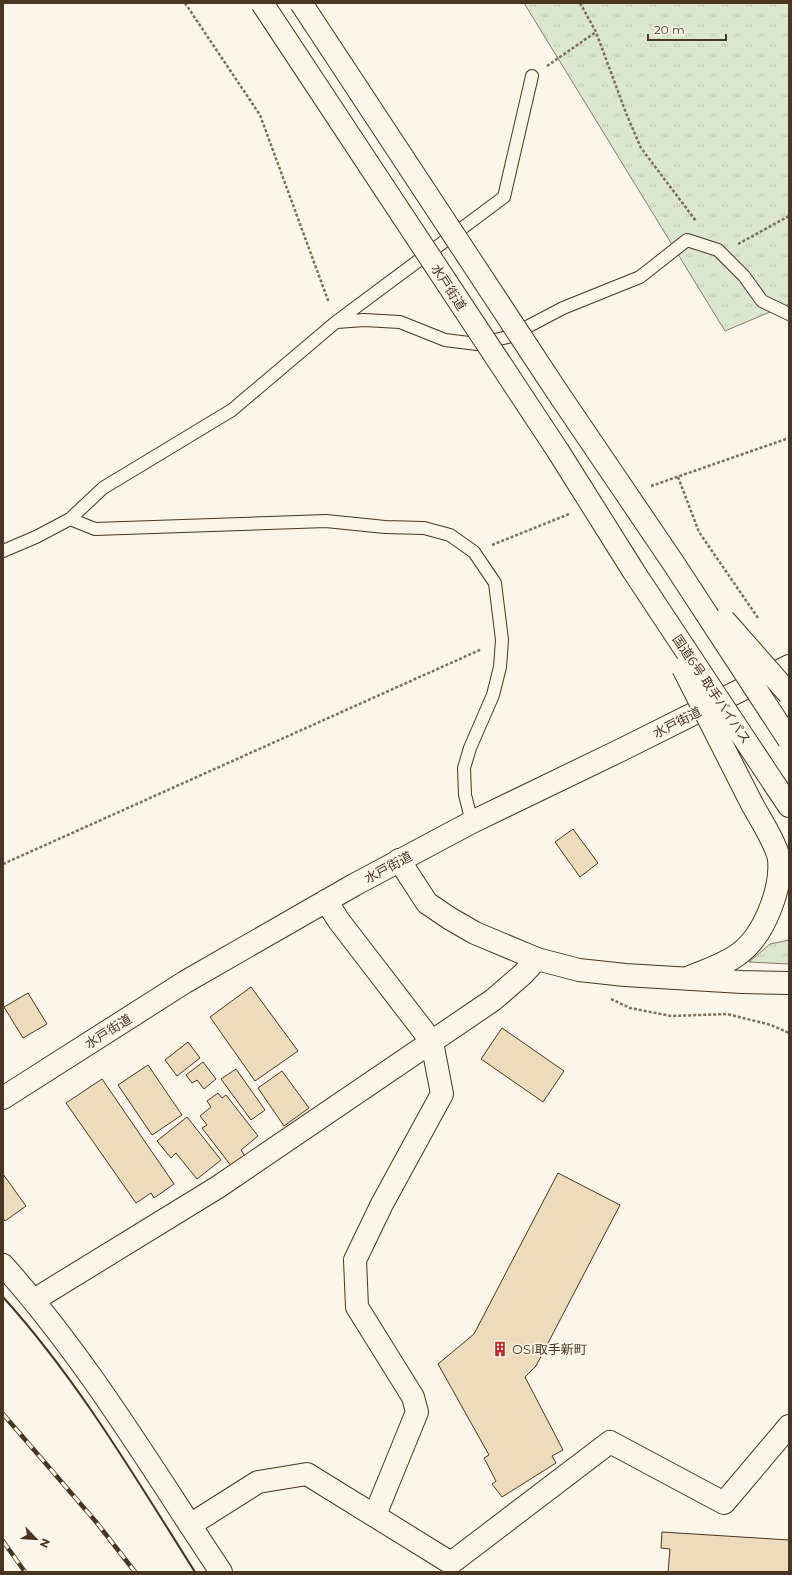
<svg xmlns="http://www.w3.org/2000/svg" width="792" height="1575" font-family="Montserrat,'Noto Sans JP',sans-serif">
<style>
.grass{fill:url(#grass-tufts);stroke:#887966}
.building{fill:#ecdcbc;stroke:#4a3520}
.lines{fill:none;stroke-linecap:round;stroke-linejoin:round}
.lane-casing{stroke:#4a3520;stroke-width:14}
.street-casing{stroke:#4a3520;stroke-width:24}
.secondary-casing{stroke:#4a3520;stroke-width:24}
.primary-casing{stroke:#4a3520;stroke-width:24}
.highway-casing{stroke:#4a3520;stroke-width:24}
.path{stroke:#7f6f5c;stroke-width:2.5;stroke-dasharray:3 2;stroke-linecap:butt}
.lane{stroke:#fbf6e9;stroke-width:12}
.street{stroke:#fbf6e9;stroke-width:22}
.secondary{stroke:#fbf6e9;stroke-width:22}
.primary{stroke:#fbf6e9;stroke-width:22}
.highway{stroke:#fbf6e9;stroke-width:22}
.rail-casing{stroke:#4a3520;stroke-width:4.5}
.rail{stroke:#fbf6e9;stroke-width:3;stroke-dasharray:9;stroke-linecap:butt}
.highway-bridge-casing{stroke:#4a3520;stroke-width:24;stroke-linecap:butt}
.highway-bridge{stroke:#fbf6e9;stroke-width:22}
.wall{stroke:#4a3520;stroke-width:2}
.labels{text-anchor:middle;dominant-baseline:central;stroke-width:3;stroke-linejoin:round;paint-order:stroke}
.street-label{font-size:13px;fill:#4a3520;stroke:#fbf6e9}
.poi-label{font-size:13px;fill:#4a3520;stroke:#fbf6e9;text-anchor:start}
</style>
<defs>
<pattern id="grass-tufts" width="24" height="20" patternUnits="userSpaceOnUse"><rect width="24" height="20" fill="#dce7d0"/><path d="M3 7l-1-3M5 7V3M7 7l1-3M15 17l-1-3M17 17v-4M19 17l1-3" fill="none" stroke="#bec7b2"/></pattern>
</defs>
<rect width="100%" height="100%" fill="#fbf6e9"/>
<!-- grass -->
<path class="grass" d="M 524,3 L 789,3 L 789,304 L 725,331 Z
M 789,940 L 789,964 L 749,962 L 770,944 Z"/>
<!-- building -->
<path class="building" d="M 573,829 L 598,863 L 580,877 L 555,842 Z
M 251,987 L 298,1051 L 255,1081 L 210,1017 Z
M 28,993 L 47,1024 L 23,1038 L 4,1007 Z
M 502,1028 L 564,1071 L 543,1102 L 481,1059 Z
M 188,1042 L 200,1058 L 177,1076 L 165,1060 Z
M 203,1062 L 216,1079 L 204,1089 L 197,1080 L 192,1083 L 186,1075 Z
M 148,1065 L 182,1115 L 152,1135 L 118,1085 Z
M 236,1069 L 265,1110 L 251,1120 L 221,1079 Z
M 282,1071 L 309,1108 L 284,1126 L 258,1088 Z
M 102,1079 L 174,1184 L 154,1198 L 151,1193 L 136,1203 L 66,1103 Z
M 218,1093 L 222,1098 L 226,1095 L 258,1136 L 241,1150 L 245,1156 L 232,1167 L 202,1128 L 207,1125 L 200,1116 L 211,1107 L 207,1101 Z
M 187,1117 L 221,1160 L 197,1179 L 176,1153 L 171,1158 L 157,1141 Z
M 558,1173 L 620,1205 L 536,1366 L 525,1377 L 563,1450 L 552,1456 L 556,1463 L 502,1497 L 492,1484 L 496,1481 L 484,1458 L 489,1455 L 438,1364 L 474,1334 Z
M 3,1174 L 26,1206 L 5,1221 L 3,1218 Z
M 662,1532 L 789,1540 L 789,1572 L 668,1572 L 670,1549 L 661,1548 Z"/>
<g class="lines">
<!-- lane casing -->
<g class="lane-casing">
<path id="lane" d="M 337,322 L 364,320 L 400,322 L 445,340 L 477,344 L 508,337 L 563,308 L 640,277 L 687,240 L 718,250 L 744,276 L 762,301 L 789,314
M 70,519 L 95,529 L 326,521 L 385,527 L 424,528 L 450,535 L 474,552 L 495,583 L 502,640 L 500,667 L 493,695 L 470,748 L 464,768 L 465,795 L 472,822
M 3,551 L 36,537 L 70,519 L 103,488 L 232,410 L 336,322 L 504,197 L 532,76"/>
</g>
<!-- street casing -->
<g class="street-casing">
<path id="street" d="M 326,901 L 339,921 L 432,1042 L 442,1094 L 382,1204 L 355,1260 L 357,1307 L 413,1397 L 417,1412 L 375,1515
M 34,1300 L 218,1187 L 493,1000 L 522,975 L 537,959
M 190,1525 L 258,1482 L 307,1474 L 451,1563 L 610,1442 L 724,1503 L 789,1426"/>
</g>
<!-- secondary casing -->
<g class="secondary-casing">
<path id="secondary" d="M 3,1265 C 87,1359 151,1467 221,1572"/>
</g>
<!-- primary casing -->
<g class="primary-casing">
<path id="primary" d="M 3,1098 L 185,982 L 354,885 L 472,822 L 621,750 L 789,666"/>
</g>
<!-- highway casing -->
<g class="highway-casing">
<path id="highway" d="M 775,785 L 789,806
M 399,860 L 427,903 L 449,918 L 475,933 L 537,959 L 579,970 L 625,975 L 742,982 L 789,983
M 690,977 C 707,970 726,964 740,953 C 764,935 782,889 779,859 C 777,845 759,817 752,804"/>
</g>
<!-- path -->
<path class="path" d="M 185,3 L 260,115 L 329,303
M 580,3 L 596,32 L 626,113 L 641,148 L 696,221
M 547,66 L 596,32
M 738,244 L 789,216
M 678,477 L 699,532 L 758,618
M 651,486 L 789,438
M 492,545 L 569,514
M 3,864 L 482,649
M 611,999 L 630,1008 L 671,1016 L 727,1014 L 771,1025 L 789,1033"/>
<!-- lane -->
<use href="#lane" class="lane"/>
<!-- street -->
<use href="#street" class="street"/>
<!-- secondary -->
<use href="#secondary" class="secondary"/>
<!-- primary -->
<use href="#primary" class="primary"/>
<!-- highway -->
<use href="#highway" class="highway"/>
<!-- rail casing -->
<g class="rail-casing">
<path id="rail" d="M 3,1414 L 97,1523 L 135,1572
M 3,1541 L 25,1572"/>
</g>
<!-- rail -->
<use href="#rail" class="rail"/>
<!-- highway-bridge casing -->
<g class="highway-bridge-casing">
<path id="highway-bridge" d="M 262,3 L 558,451 L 634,572 L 775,785
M 301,3 L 558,393 L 674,564 L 789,740
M 724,620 L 789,694
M 683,668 L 752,804"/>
</g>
<!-- highway-bridge -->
<use href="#highway-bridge" class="highway-bridge"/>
<!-- wall -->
<path class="wall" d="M 3,1297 C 78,1380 135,1477 195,1572"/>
</g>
<!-- icons -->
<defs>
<g id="building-bare" transform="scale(1.2)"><path d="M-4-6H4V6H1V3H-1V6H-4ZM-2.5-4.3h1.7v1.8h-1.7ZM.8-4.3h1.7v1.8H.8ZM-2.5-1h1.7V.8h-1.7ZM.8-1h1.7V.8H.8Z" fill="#c62828" stroke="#fbf6e9" stroke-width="2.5" paint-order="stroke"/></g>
</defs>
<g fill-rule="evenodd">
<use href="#building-bare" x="500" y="1349"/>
</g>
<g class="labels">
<!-- street labels -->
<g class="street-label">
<text transform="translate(449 287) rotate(57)">水戸街道</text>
<text transform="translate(712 689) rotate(56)">国道6号 取手バイパス</text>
<text transform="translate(677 722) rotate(-27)">水戸街道</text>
<text transform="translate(388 867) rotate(-28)">水戸街道</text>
<text transform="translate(108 1031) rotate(-32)">水戸街道</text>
</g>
<!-- poi labels -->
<g class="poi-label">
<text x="512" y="1349">OSI取手新町</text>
</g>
</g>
<!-- border -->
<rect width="792" height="1575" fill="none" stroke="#4a3520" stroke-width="8"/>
<!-- north arrow -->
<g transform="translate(36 1539) rotate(115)" stroke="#fbf6e9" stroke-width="3" paint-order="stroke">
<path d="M0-3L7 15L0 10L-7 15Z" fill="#4a3520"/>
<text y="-6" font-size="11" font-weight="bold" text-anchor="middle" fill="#4a3520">N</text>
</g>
<!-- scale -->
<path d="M648 34v6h78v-6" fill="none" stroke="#4a3520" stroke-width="2"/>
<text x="654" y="34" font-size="12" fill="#4a3520" stroke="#fbf6e9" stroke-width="3" paint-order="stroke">20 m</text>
</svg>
